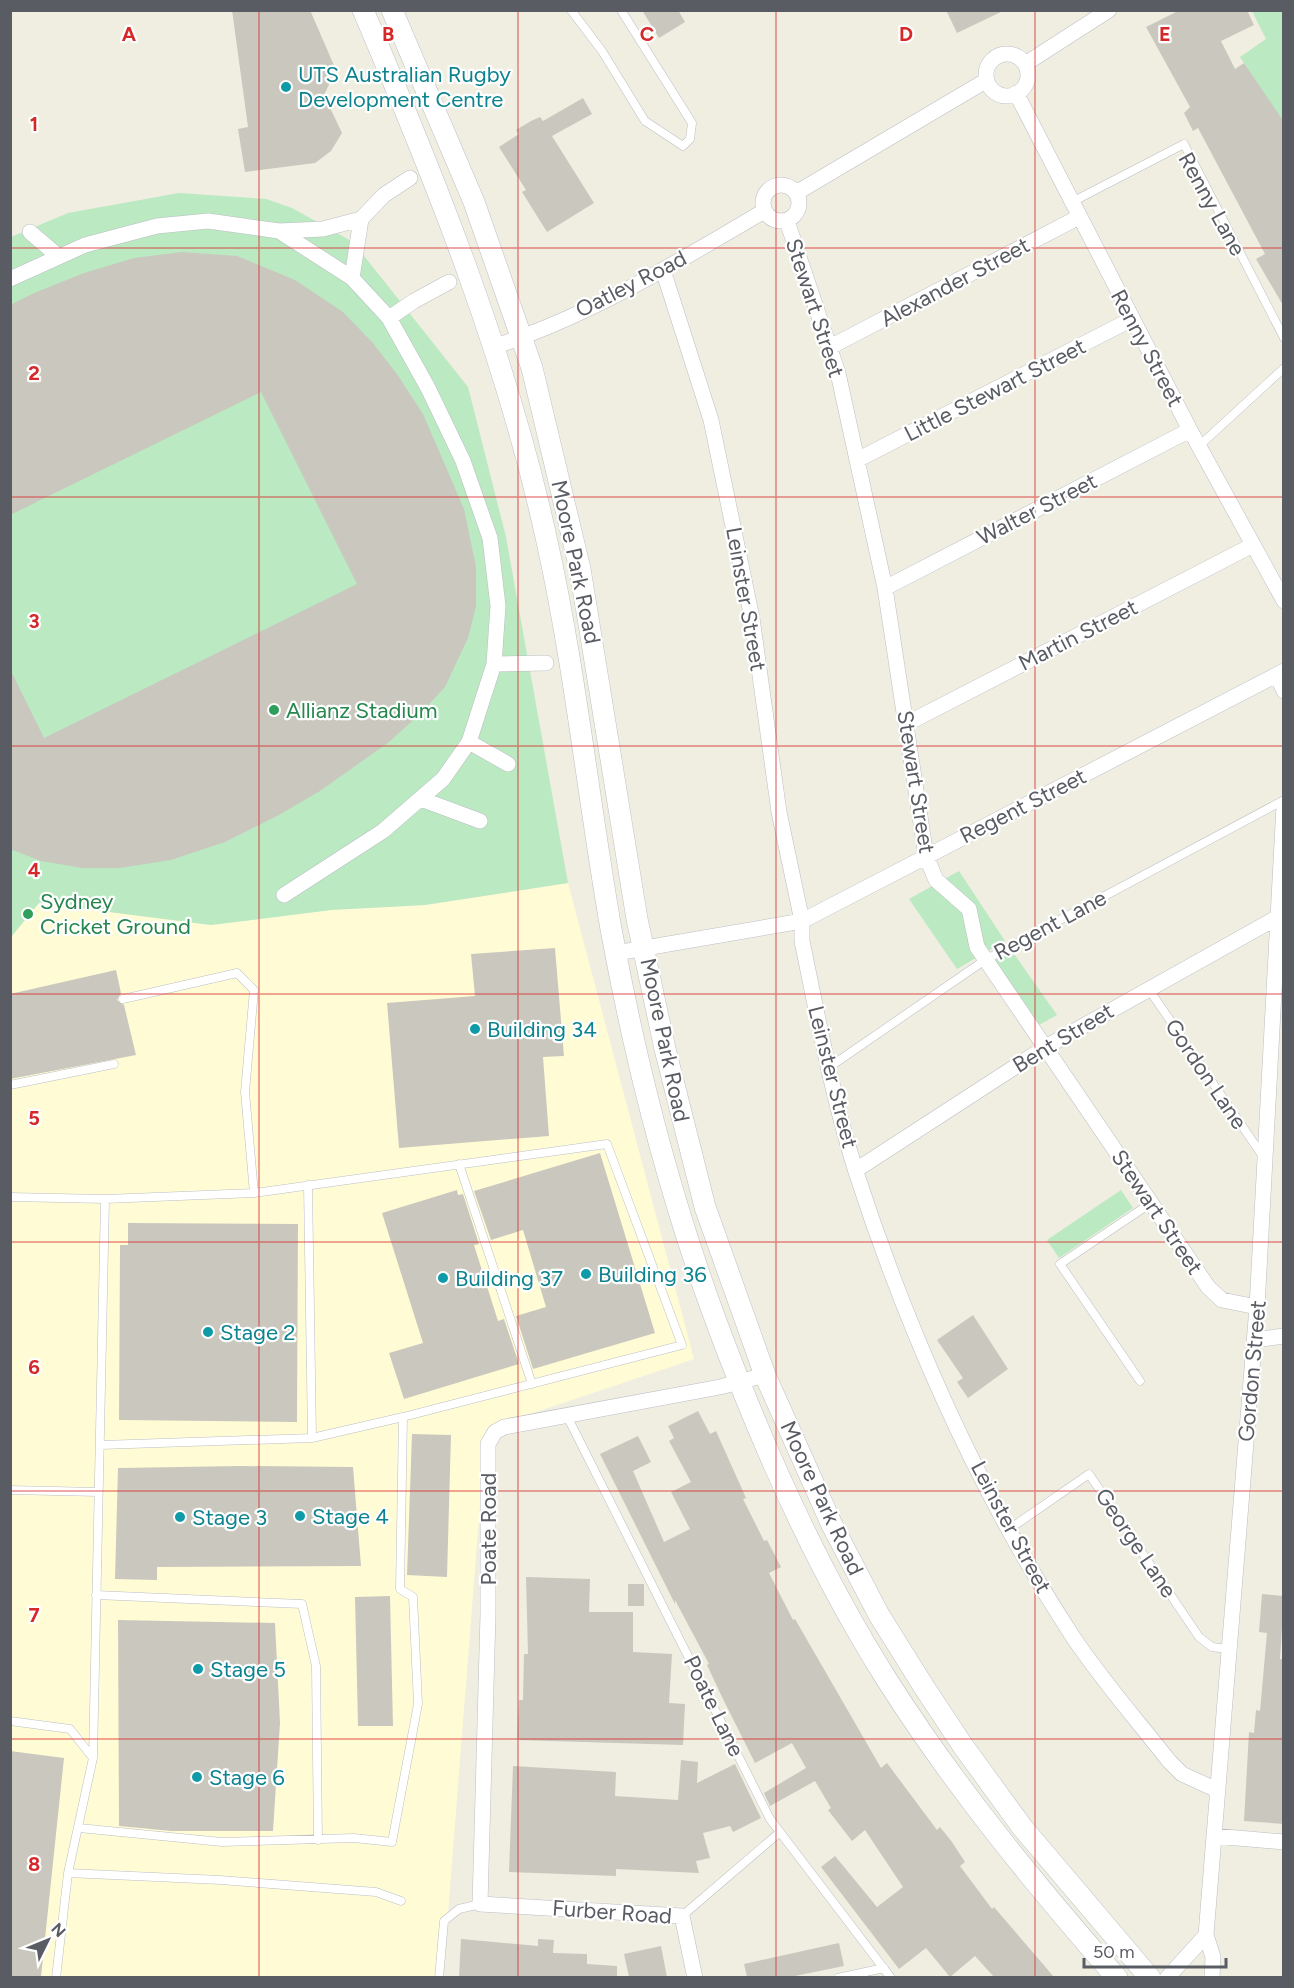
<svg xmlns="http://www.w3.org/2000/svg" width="1294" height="1988" font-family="Figtree,sans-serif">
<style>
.commercial{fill:#fffcd5}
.green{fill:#bae9c2}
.building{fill:#cac8be}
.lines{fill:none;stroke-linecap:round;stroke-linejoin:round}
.lane-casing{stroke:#bcbec4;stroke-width:9}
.street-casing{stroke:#bcbec4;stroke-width:16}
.secondary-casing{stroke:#bec0c9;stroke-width:22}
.lane{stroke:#fff;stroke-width:8}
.street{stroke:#fff;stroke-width:15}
.secondary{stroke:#fff;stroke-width:21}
.grid{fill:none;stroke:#d62828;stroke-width:1.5;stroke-opacity:0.55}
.culture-dot{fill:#0f9aa8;stroke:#fff;stroke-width:2}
.leisure-dot{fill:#2e9e5b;stroke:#fff;stroke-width:2}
.labels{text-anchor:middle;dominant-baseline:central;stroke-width:4.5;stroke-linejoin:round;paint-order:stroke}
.culture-label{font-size:22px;fill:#0d838f;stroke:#fff;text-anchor:start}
.street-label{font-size:22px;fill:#5a5c64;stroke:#fff}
.leisure-label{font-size:22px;fill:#27864d;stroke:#fff;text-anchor:start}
.grid-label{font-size:20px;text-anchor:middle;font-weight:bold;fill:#d62828;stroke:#fff;stroke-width:4.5;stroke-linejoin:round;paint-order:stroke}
</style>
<rect width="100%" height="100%" fill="#efeee1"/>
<!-- commercial -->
<path class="commercial" d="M 568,883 L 694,1359 L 486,1429 L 443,1977 L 11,1978 L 11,937 L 39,903 L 211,925 L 331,910 L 425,905 Z"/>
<!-- green -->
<path class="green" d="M 1252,11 L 1283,11 L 1283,123 L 1240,57 L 1266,39 Z
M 179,193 L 266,199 L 292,208 L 353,242 L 468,387 L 506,537 L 568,883 L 425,905 L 331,910 L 211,925 L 39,903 L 11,937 L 11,237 L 68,213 Z
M 959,871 L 1005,941 L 957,969 L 909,899 Z
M 1012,951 L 1057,1015 L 1037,1026 L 994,961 Z
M 1121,1190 L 1133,1208 L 1059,1258 L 1047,1240 Z"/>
<!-- building -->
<path class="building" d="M 232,10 L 310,10 L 336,70 L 324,95 L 342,133 L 331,151 L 315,163 L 245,172 L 238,129 L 248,127 Z
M 642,10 L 678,10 L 685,22 L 659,38 Z
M 946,10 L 1005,10 L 957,33 Z
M 1180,10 L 1247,10 L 1254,25 L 1221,41 L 1235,69 L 1244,63 L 1284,122 L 1284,307 L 1256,259 L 1265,254 L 1198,128 L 1193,131 L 1184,113 L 1190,107 L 1146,27 Z
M 583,98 L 592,114 L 552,136 L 594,203 L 547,232 L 522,192 L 526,190 L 499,147 L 519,134 L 516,130 L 531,121 L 540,117 L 543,121 Z
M 182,252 L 237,256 L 295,280 L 343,312 L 372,342 L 397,374 L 423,414 L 464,509 L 476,567 L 476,606 L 468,638 L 445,687 L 419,715 L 389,742 L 320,791 L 277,816 L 225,842 L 171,860 L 120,868 L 82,868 L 41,861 L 10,849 L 10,669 L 44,738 L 357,584 L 261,392 L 10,515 L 10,305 L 34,293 L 84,273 L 134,258 Z
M 555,948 L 564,1056 L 543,1057 L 549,1136 L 399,1148 L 387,1003 L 475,996 L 471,954 Z
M 116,970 L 121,993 L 117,1000 L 124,1005 L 136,1055 L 10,1079 L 10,994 Z
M 600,1153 L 655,1333 L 533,1369 L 516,1316 L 546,1307 L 523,1230 L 491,1240 L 474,1191 Z
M 457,1190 L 458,1195 L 463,1194 L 479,1244 L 474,1245 L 498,1321 L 504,1319 L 519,1364 L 404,1399 L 389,1353 L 423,1343 L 382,1213 Z
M 128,1223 L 298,1224 L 297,1422 L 119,1420 L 120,1245 L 128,1245 Z
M 973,1315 L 1008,1369 L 968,1398 L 957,1382 L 963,1378 L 937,1340 Z
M 698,1411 L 710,1434 L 716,1431 L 746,1498 L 743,1499 L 764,1541 L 767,1540 L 781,1567 L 769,1573 L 793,1620 L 795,1619 L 881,1768 L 887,1763 L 937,1830 L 940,1827 L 952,1842 L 965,1862 L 960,1866 L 992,1909 L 994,1907 L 1054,1977 L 994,1977 L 975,1956 L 950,1977 L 926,1948 L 899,1969 L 821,1867 L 835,1856 L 877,1907 L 903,1887 L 865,1830 L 852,1841 L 828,1810 L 831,1808 L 815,1781 L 770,1806 L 764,1793 L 806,1768 L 792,1743 L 755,1763 L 723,1699 L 707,1665 L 709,1664 L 675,1600 L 675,1604 L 600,1454 L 638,1436 L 651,1462 L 633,1471 L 664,1542 L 690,1529 L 671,1492 L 691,1482 L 669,1441 L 674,1438 L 668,1426 Z
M 412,1434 L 451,1435 L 447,1577 L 407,1575 Z
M 240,1466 L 353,1467 L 361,1566 L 157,1567 L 157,1580 L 115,1579 L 118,1468 Z
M 526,1577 L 590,1579 L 589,1612 L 633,1612 L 633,1652 L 672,1654 L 669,1703 L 685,1704 L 683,1745 L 517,1740 L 519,1700 L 523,1700 L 524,1654 L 528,1654 Z
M 628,1584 L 644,1584 L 644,1606 L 628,1606 Z
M 1262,1594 L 1284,1596 L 1280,1659 L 1284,1659 L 1284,1824 L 1244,1821 L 1249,1732 L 1254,1733 L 1256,1710 L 1260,1711 L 1267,1633 L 1259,1632 Z
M 390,1596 L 393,1726 L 358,1726 L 355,1597 Z
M 118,1620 L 275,1623 L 280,1723 L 273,1831 L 171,1831 L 119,1826 Z
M 10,1751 L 64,1758 L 41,1977 L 10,1977 Z
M 681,1760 L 698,1762 L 697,1783 L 735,1764 L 761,1818 L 733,1832 L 730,1826 L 703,1833 L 710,1858 L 696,1861 L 699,1873 L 616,1869 L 616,1876 L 509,1872 L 513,1766 L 616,1772 L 615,1796 L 678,1800 Z
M 461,1939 L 538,1946 L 538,1939 L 554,1940 L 553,1953 L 587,1954 L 587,1964 L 617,1966 L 617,1977 L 459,1977 Z
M 839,1943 L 844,1966 L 790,1977 L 747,1977 L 744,1964 Z
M 661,1946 L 667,1977 L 629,1977 L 624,1954 Z"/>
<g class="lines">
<!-- lane casing -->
<g class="lane-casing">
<path id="lane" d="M 571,10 L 602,51 L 645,121 L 683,146 L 690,139 L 692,123 L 621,10
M 1072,202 L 1184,144 L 1284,338
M 1199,446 L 1284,368
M 1148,988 L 1264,1158
M 828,1068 L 985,960 L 1284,800
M 10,1085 L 114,1064
M 459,1164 L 532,1384
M 10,1197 L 105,1199
M 1140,1381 L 1060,1264 L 1151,1203
M 567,1416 L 770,1819 L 891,1978
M 312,1438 L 403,1417
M 101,1445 L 312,1438 L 308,1185
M 10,1490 L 98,1492
M 1008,1530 L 1089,1474 L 1199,1637 L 1212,1647 L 1228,1649
M 96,1595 L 302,1604 L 316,1666 L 318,1840
M 10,1721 L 70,1729 L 93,1758 L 68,1873 L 56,1978
M 93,1758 L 105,1199 L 254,1193 L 245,1092 L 254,990 L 237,973 L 123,999
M 79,1828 L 222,1842 L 354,1838 L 392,1842 L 418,1704 L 413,1597 L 400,1589 L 403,1417 L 682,1345 L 607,1144 L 254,1193
M 68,1873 L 220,1880 L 376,1892 L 401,1901
M 682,1916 L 779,1833
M 439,1978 L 444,1921 L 459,1909 L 480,1904
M 838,1978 L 884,1968"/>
</g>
<!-- street casing -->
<g class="street-casing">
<path id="street" d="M986 75a21 21 0 1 1 42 0a21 21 0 1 1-42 0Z
M 1025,64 L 1109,10
M 1016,93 L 1190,430 L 1284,601
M763 203a18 18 0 1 1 36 0a18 18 0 1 1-36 0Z
M 796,193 L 987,80
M 787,221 L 838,373 L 885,588 L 926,856 L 936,880 L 969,909 L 977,947 L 1208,1287 L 1222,1300 L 1257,1307
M 279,231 L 323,229 L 361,219
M 30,232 L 58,256
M 663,270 L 711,420 L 752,618 L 779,812 L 802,921 L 802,941 C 818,1018 832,1096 856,1172 C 908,1332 979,1492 1071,1634 C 1100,1678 1136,1719 1169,1761 L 1182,1774 L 1217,1790
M 352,278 L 361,219 L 384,195 L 410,178
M 10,279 L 85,245 L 157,226 L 208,221 L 279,231 L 352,278 L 389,318 L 428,388 L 463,461 L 490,538 L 498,606 L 494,664 L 469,742 L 443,779 L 383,831 L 284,895
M 389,318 L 414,301 L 449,282
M 493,347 C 589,316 678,262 764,211
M 830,347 L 1079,217
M 857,460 L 1132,319
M 885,588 L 1190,430
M 494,664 L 546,663
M 1277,676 L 1284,691
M 906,724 L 1251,546
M 469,742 L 508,764
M 421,799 L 480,821
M 616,953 L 802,921 L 1284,671
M 856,1170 L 1044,1048 L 1278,917
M 1255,1340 L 1284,1336
M 1214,1836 L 1284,1842
M 695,1978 L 682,1916 L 480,1904 L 488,1614 L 488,1444 L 495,1432 L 504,1427 L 720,1387 L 765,1375
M 1167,1978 L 1206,1935
M 1212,1978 L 1213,1957 L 1206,1935 L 1257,1307 L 1284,806"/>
</g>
<!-- secondary casing -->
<g class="secondary-casing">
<path id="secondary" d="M 363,10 C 436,181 506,355 546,537 C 575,666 588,798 611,929 C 634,1054 666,1182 709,1302 C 756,1432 813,1563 887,1680 C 955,1787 1034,1883 1117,1978
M 392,10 L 474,202 L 532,368 L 580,569 L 637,919 L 665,1049 L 705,1207 L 765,1375 L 832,1525 L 879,1615 L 924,1687 L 963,1746 L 1022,1827 L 1150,1978"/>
</g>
<!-- lane -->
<use href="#lane" class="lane"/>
<!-- street -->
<use href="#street" class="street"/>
<!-- secondary -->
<use href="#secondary" class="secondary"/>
</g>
<!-- grid -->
<path class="grid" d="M 259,10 L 259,1978M 518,10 L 518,1978M 776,10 L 776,1978M 1035,10 L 1035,1978M 10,248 L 1284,248M 10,497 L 1284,497M 10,746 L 1284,746M 10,994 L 1284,994M 10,1242 L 1284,1242M 10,1491 L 1284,1491M 10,1739 L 1284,1739"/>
<!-- markers -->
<g class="culture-dot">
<circle cx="286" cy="87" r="6"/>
<circle cx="475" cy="1029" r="6"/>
<circle cx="586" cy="1274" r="6"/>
<circle cx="443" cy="1278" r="6"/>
<circle cx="208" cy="1332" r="6"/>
<circle cx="300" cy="1516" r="6"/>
<circle cx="180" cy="1517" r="6"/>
<circle cx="198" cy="1669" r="6"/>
<circle cx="197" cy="1777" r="6"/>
</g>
<g class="leisure-dot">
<circle cx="274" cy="710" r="6"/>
<circle cx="28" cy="914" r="6"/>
</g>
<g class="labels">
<!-- culture labels -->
<g class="culture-label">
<text x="298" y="74">UTS Australian Rugby<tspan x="298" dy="25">Development Centre</tspan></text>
<text x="487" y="1029">Building 34</text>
<text x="598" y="1274">Building 36</text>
<text x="455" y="1278">Building 37</text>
<text x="220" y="1332">Stage 2</text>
<text x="312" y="1516">Stage 4</text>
<text x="192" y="1517">Stage 3</text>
<text x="210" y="1669">Stage 5</text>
<text x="209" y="1777">Stage 6</text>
</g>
<!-- street labels -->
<g class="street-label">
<text transform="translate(1212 204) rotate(61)">Renny Lane</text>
<text transform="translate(955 282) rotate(-28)">Alexander Street</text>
<text transform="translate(631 284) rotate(-27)">Oatley Road</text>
<text transform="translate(815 308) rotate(72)">Stewart Street</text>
<text transform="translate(1147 348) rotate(62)">Renny Street</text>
<text transform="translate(995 390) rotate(-27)">Little Stewart Street</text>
<text transform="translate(1037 509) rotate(-27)">Walter Street</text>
<text transform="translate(576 562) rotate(78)">Moore Park Road</text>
<text transform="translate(746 599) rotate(80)">Leinster Street</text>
<text transform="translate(1078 635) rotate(-27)">Martin Street</text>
<text transform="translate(916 782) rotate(81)">Stewart Street</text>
<text transform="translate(1023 806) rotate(-27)">Regent Street</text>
<text transform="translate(1050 925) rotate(-28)">Regent Lane</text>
<text transform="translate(1063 1038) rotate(-31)">Bent Street</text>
<text transform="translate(665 1040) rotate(78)">Moore Park Road</text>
<text transform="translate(1206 1074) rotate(56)">Gordon Lane</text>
<text transform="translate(833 1077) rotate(76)">Leinster Street</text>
<text transform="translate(1157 1212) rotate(56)">Stewart Street</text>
<text transform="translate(1252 1371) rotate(-85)">Gordon Street</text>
<text transform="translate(822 1498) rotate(65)">Moore Park Road</text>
<text transform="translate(1011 1527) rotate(62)">Leinster Street</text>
<text transform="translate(488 1529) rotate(-90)">Poate Road</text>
<text transform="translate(1136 1543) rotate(56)">George Lane</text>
<text transform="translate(714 1706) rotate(64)">Poate Lane</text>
<text transform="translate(612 1912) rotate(4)">Furber Road</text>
</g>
<!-- leisure labels -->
<g class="leisure-label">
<text x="286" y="710">Allianz Stadium</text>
<text x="40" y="901">Sydney<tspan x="40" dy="25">Cricket Ground</tspan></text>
</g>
</g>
<g class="grid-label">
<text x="129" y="41">A</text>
<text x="388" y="41">B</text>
<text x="647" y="41">C</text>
<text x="906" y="41">D</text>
<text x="1165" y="41">E</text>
<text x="34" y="131">1</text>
<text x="34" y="380">2</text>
<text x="34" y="628">3</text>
<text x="34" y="877">4</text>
<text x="34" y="1125">5</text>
<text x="34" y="1374">6</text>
<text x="34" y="1622">7</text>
<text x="34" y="1871">8</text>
</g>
<!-- border -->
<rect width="1294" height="1988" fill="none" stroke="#5a5c64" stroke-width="24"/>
<!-- north arrow -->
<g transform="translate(48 1940) rotate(47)" stroke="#ffffff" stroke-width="4.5" paint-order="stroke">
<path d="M0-4.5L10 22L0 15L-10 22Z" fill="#5a5c64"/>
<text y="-9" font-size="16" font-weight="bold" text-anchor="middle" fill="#5a5c64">N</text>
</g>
<!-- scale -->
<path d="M1084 1958v9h142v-9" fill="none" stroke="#5a5c64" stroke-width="3"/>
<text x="1093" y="1958" font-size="18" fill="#5a5c64" stroke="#ffffff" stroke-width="4.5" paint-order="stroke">50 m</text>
</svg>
